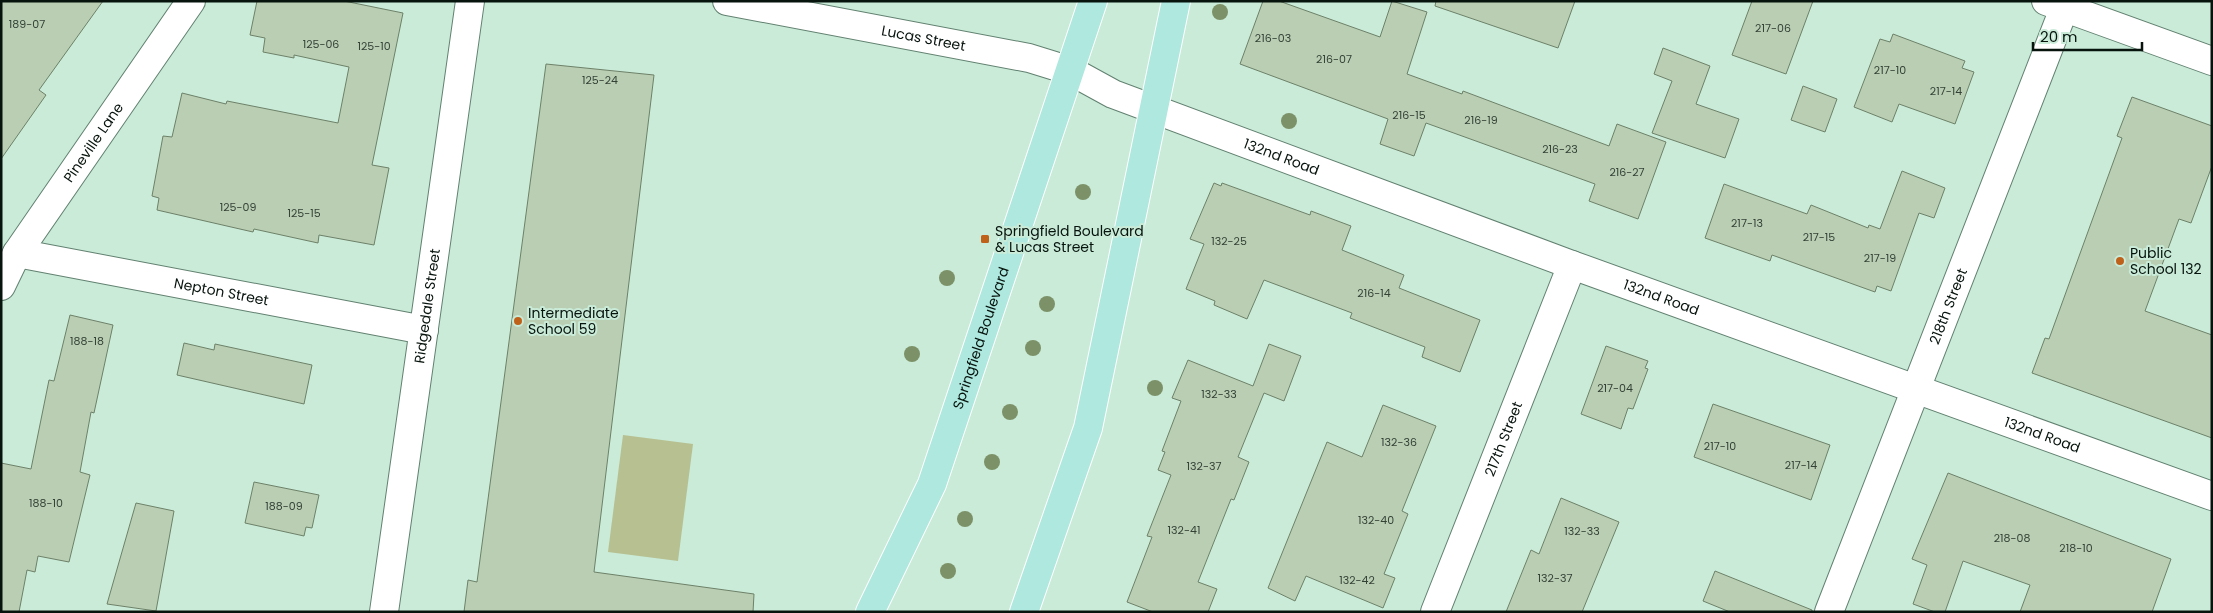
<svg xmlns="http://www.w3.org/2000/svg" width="2213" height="613" font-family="Poppins,sans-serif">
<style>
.green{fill:#b7c091}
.building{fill:#b9ceb3;stroke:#6d8168}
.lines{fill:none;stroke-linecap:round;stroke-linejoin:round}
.street-casing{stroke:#628170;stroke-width:30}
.primary-casing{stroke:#fff;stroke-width:30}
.street{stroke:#fff;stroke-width:28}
.primary{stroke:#aee8df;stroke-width:28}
.tree{fill:#7d9168}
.poi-dot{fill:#c0611a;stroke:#c9ebd8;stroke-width:2}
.labels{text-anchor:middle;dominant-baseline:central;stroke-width:4;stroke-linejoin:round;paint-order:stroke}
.number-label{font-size:11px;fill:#344236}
.street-label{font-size:14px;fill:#07130d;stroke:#c9ebd8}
.poi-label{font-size:14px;fill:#07130d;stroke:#c9ebd8;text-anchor:start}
</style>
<rect width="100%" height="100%" fill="#c9ebd8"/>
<!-- green -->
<path class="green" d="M 623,435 L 693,444 L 678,561 L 608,552 Z"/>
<!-- building -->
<path class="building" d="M 1,1 L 103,1 L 39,90 L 46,95 L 1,159 Z
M 257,1 L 344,1 L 403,13 L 372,165 L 389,168 L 374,245 L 319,235 L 318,243 L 254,229 L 253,232 L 157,210 L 159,198 L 152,196 L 163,136 L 172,137 L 182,93 L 226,104 L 227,101 L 338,123 L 349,67 L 294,55 L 294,58 L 263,52 L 265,38 L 250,35 Z
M 1263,1 L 1279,1 L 1380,37 L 1392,1 L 1427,12 L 1407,74 L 1462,94 L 1463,91 L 1609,146 L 1617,124 L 1666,142 L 1638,219 L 1589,201 L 1595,184 L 1426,123 L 1414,156 L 1380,144 L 1388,119 L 1240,64 Z
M 1436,1 L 1575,1 L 1558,48 L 1435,6 Z
M 1752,1 L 1813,1 L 1786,74 L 1732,55 Z
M 1893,34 L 1965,61 L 1962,68 L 1974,72 L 1955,124 L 1899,104 L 1892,122 L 1854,107 L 1880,39 L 1890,42 Z
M 1663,48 L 1710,66 L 1696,104 L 1739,119 L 1725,158 L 1652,133 L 1672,81 L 1654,74 Z
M 546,64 L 654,75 L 594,572 L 754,594 L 753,612 L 464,612 L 468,580 L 477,582 Z
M 1803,86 L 1837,99 L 1825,132 L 1791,120 Z
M 2132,97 L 2212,126 L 2212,166 L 2191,223 L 2179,219 L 2145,311 L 2212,335 L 2212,438 L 2032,373 L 2045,338 L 2049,339 L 2122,138 L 2117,136 Z
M 1902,171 L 1945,188 L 1934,218 L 1919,213 L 1891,291 L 1877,286 L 1875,292 L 1772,255 L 1770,261 L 1705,238 L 1724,184 L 1807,214 L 1811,205 L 1868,228 L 1869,225 L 1880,229 Z
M 1214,183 L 1221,186 L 1222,183 L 1310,215 L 1311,211 L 1351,226 L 1342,250 L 1404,275 L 1399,288 L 1480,320 L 1460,372 L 1422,357 L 1425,347 L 1350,318 L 1352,313 L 1264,280 L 1247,319 L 1214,305 L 1215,301 L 1186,289 L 1204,244 L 1190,239 Z
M 70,315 L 113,325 L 94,413 L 91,412 L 80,472 L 90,475 L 69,562 L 38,556 L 35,572 L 27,570 L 19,612 L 1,612 L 1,463 L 31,469 L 49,380 L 54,381 Z
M 184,343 L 214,350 L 215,344 L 312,365 L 304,404 L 177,375 Z
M 1269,344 L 1301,356 L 1284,401 L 1264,393 L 1238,457 L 1249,462 L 1234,500 L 1231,499 L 1198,582 L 1217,589 L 1208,612 L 1153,612 L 1127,602 L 1152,537 L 1147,536 L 1171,475 L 1158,470 L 1165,452 L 1162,451 L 1181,401 L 1172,398 L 1188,360 L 1253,386 Z
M 1606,346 L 1648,361 L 1645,368 L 1648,369 L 1633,409 L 1628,408 L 1621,429 L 1581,414 Z
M 1713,404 L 1830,445 L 1811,500 L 1694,457 Z
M 1383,405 L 1436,426 L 1402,511 L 1408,514 L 1384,574 L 1395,578 L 1383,608 L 1306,576 L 1295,601 L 1268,588 L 1327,442 L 1362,457 Z
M 1948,473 L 2171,559 L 2152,612 L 2020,612 L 2030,585 L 1963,561 L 1945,612 L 1935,612 L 1913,604 L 1927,565 L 1912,559 Z
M 254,482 L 319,495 L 312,528 L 306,527 L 304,536 L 245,523 Z
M 1561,498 L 1619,522 L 1582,612 L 1506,612 L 1531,550 L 1539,554 Z
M 136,503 L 174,511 L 156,611 L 107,604 Z
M 1715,571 L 1812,610 L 1812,612 L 1730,612 L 1703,601 Z"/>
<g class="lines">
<!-- street casing -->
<g class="street-casing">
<g id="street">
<path id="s1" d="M 727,1 L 1029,58 L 1071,71 L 1113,94 L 1572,265 L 2212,496"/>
<path d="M 2046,1 L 2212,61"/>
<path id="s2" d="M 17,253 L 424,330"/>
<path id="s3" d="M 1,286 L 17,253 L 191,1"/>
<path id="s4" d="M 384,612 L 470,1"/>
<path id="s5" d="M 1435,612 L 1572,265"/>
<path id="s6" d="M 1829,612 L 2067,1"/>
</g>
</g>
<!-- primary casing -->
<g class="primary-casing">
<g id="primary">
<path id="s7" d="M 870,612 L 932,484 L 1093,1"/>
<path d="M 1024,612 L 1088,428 L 1176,1"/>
</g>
</g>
<!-- street -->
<use href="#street" class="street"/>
<!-- primary -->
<use href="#primary" class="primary"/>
</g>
<!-- trees -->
<g class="tree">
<circle cx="1220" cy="12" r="8"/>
<circle cx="1289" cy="121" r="8"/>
<circle cx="1083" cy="192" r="8"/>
<circle cx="947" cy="278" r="8"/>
<circle cx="1047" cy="304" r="8"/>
<circle cx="1033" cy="348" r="8"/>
<circle cx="912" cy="354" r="8"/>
<circle cx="1155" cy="388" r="8"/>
<circle cx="1010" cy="412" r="8"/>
<circle cx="992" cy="462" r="8"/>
<circle cx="965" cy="519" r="8"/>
<circle cx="948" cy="571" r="8"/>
</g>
<!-- markers -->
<g class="poi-dot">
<rect x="980" y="234" width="10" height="10" rx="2.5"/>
<circle cx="2120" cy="261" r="5"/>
<circle cx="518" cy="321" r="5"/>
</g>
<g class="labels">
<!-- number labels -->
<g class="number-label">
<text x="27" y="24">189-07</text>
<text x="1773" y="28">217-06</text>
<text x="1273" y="38">216-03</text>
<text x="321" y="44">125-06</text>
<text x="374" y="46">125-10</text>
<text x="1334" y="59">216-07</text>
<text x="1890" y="70">217-10</text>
<text x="600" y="80">125-24</text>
<text x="1946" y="91">217-14</text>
<text x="1409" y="115">216-15</text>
<text x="1481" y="120">216-19</text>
<text x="1560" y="149">216-23</text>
<text x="1627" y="172">216-27</text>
<text x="238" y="207">125-09</text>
<text x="304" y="213">125-15</text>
<text x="1747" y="223">217-13</text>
<text x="1819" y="237">217-15</text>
<text x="1229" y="241">132-25</text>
<text x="1880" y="258">217-19</text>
<text x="1374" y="293">216-14</text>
<text x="87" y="341">188-18</text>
<text x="1615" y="388">217-04</text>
<text x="1219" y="394">132-33</text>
<text x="1399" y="442">132-36</text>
<text x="1720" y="446">217-10</text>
<text x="1801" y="465">217-14</text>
<text x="1204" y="466">132-37</text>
<text x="46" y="503">188-10</text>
<text x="284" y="506">188-09</text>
<text x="1376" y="520">132-40</text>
<text x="1184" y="530">132-41</text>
<text x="1582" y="531">132-33</text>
<text x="2012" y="538">218-08</text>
<text x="2076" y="548">218-10</text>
<text x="1555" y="578">132-37</text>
<text x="1357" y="580">132-42</text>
</g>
<!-- street labels -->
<g class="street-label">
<text stroke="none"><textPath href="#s1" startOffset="200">Lucas Street</textPath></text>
<text stroke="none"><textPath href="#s3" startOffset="171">Pineville Lane</textPath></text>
<text stroke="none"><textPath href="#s1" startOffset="579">132nd Road</textPath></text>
<text stroke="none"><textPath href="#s2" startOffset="208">Nepton Street</textPath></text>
<text stroke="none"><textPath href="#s1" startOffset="984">132nd Road</textPath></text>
<text stroke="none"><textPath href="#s4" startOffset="309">Ridgedale Street</textPath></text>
<text stroke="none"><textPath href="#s6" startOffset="328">218th Street</textPath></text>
<text stroke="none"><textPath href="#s7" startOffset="296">Springfield Boulevard</textPath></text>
<text stroke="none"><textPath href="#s1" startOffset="1389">132nd Road</textPath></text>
<text stroke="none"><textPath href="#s5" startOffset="186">217th Street</textPath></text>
</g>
<!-- poi labels -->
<g class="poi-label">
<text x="995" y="231">Springfield Boulevard<tspan x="995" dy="16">&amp; Lucas Street</tspan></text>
<text x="2130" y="253">Public<tspan x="2130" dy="16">School 132</tspan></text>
<text x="528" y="313">Intermediate<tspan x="528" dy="16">School 59</tspan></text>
</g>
</g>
<!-- border -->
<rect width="2213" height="613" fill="none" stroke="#07130d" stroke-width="5"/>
<!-- scale -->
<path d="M2033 42v8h109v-8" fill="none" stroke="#07130d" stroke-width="2.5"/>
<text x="2040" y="42" font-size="15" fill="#07130d" stroke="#c9ebd8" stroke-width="4" paint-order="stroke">20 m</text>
</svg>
